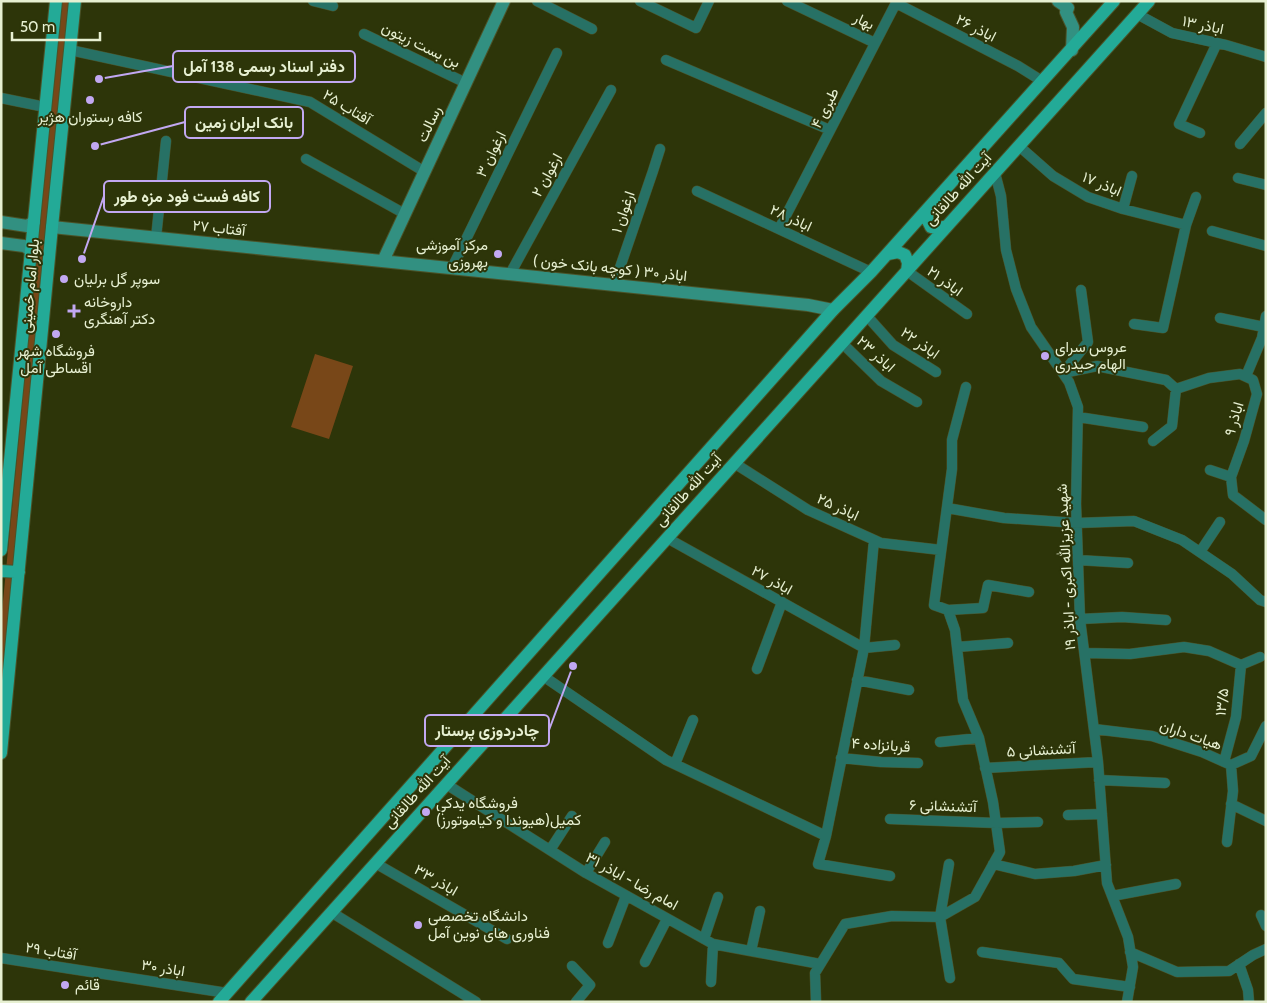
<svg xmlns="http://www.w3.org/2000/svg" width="1267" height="1003" font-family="Cabin,Vazirmatn,sans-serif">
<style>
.green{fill:#784718}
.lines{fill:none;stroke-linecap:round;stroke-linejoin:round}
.street-casing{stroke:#4b5329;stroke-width:11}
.secondary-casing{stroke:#4b5329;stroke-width:14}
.primary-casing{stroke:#4b5329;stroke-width:14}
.street{stroke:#277165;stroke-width:10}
.secondary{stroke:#329081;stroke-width:12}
.primary{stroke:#23aa97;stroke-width:12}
.poi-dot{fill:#c2a8f2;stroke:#2d3509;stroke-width:2}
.labels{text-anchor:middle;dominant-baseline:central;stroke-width:4;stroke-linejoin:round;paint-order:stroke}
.street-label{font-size:15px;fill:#e7f0d2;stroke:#2d3509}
.poi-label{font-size:15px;fill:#e7f0d2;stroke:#2d3509;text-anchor:start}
.leader{fill:none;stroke:#c2a8f2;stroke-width:2}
.callout-dot{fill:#c2a8f2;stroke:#2d3509;stroke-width:2}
.callout{fill:#2d3509;stroke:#c2a8f2;stroke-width:2}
.callout-label{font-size:16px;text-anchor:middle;font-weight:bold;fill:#e7f0d2}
</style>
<rect width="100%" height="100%" fill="#2d3509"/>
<!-- green -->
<path class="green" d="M 61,1 L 70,1 L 1,690 L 1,622 Z
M 315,354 L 353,366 L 329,439 L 291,427 Z"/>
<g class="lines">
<!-- street casing -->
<g class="street-casing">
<path id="street" d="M 313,1 L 333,6
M 537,1 L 592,29
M 640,1 L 696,28 L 709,1
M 787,1 L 875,43
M 896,3 L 1018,66 L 1042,81
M 1137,14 L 1172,33 L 1226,45 L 1266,57
M 364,34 L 466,83
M 70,50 L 310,102 L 425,172
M 666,60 L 830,130
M 1,98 L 45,107
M 1200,133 L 1179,124 L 1217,43
M 1240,144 L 1266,113
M 1019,146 L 1053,176 L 1088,197 L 1123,209 L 1186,225
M 306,159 L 405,214
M 995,173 L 1001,196 L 1006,250 L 1016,289 L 1031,327 L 1069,382 L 1078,407 L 1076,504 L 1080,619 L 1098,762 L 1107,883 L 1128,937 L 1133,967 L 1127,1002
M 1238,178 L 1266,185
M 697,191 L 871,272
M 1123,209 L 1132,176
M 779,229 L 897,1
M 1212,231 L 1266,246
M 156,238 L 166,141
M 452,268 L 557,53
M 907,271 L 967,314
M 510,274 L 611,90
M 614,285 L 653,171 L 660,149
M 867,316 L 893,345 L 936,372
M 1220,318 L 1264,327
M 1134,324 L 1163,328 L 1186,225 L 1196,197
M 842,343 L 881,381 L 917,402
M 1063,373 L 1097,366 L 1166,380 L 1176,389 L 1172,426 L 1153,441
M 1063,373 L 1088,342 L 1081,290
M 1246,376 L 1262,338 L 1266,316
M 1176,389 L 1209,378 L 1240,374 L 1253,380 L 1257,394 L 1244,441 L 1231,477
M 1078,417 L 1143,427
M 734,463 L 808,510 L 881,543 L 941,550
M 1210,470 L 1231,477 L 1233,495 L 1266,520
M 947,508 L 1004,518 L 1077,523 L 1134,521 L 1182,540 L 1232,574 L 1260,600 L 1266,602
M 667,538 L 864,648 L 895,645
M 874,540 L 864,648 L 826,836 L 818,864 L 890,876
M 1200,552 L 1220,522
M 1078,560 L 1128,563
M 948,610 L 983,608 L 988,585 L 1029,592
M 1080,619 L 1122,617 L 1166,620
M 957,647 L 1008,643
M 1085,653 L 1130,654 L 1184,647 L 1209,651 L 1241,665
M 757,669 L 782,602
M 543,676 L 666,760 L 826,836
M 857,680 L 909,690
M 1094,729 L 1152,736 L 1202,752 L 1231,765 L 1233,791 L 1227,842
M 940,742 L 979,738
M 841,758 L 881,762 L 918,763
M 1224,762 L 1236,717 L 1241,665 L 1260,657
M 675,764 L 693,720
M 1231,765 L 1251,756 L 1266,726
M 985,768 L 1098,762
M 1099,780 L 1165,783
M 446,784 L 586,873 L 713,944 L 820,964
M 1231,804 L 1266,821
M 1068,815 L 1102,814
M 890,819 L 996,823 L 1038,822
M 550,850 L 572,816
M 375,863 L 507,939
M 949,864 L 940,917 L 950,978
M 993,864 L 1035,874 L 1074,871 L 1106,865
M 586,873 L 605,842
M 1112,896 L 1176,884
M 331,912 L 476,1002
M 1261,915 L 1266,926
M 704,939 L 718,897
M 608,943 L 626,896
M 751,951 L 760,911
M 982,952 L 1059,963 L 1073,979 L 1130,987
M 1130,952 L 1177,972 L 1229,971 L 1253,955 L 1266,949
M 1,958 L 227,993
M 645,962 L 667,919
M 1239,964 L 1248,990 L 1249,1002
M 572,966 L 590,985 L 576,1002
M 711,982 L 713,944
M 816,1002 L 815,973 L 845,924 L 892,916 L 940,917 L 975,897 L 1000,852 L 993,802 L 979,738 L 963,700 L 955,630 L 948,610 L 934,605 L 952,469 L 952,440 L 966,387"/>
</g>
<!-- secondary casing -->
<g class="secondary-casing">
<path id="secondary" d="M 1058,1 L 1068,8 L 1066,12 L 1073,27 L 1072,50
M 1,222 L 27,226 L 34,222
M 52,227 L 808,305 L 833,310
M 1,243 L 24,246 L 31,250
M 383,261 L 504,1"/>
</g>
<!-- primary casing -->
<g class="primary-casing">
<path id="primary" d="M 928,209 L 927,219 L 931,227 L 939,228 L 947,226
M 888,254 L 898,252 L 905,255 L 908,263 L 907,271
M 1,550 L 56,1
M 1,571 L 19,572
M 1,753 L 52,227 L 75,1
M 219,1002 L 833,310 L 871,272 L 1114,1
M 251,1002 L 1149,1"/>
</g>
<!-- street -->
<use href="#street" class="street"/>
<!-- secondary -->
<use href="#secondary" class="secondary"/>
<!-- primary -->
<use href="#primary" class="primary"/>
</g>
<!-- markers -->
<g class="poi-dot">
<circle cx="90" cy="100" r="5"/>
<circle cx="498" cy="254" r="5"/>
<circle cx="64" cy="279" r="5"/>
<path d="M71.5 303.5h5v5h5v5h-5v5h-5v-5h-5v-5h5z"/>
<circle cx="56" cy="334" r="5"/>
<circle cx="1045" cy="356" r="5"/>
<circle cx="426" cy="812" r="5"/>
<circle cx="418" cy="925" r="5"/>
<circle cx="65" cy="985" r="5"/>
</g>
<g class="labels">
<!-- street labels -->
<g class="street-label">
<text transform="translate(864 21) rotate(25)">بهار</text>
<text transform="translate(1203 25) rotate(12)">اباذر ۱۳</text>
<text transform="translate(976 28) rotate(27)">اباذر ۲۶</text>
<text transform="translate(421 45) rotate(26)">بن بست زیتون</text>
<text transform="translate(347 107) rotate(31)">آفتاب ۲۵</text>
<text transform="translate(825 108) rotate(-63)">طبری ۴</text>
<text transform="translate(429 124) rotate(-65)">رسالت</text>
<text transform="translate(491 154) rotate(-64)">ارغوان ۳</text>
<text transform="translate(547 175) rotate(-61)">ارغوان ۲</text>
<text transform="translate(1102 184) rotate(23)">اباذر ۱۷</text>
<text transform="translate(958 189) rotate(-48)">آیت الله طالقانی</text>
<text transform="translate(623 212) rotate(-71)">ارغوان ۱</text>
<text transform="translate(791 218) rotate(25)">اباذر ۲۸</text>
<text transform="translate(219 228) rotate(6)">آفتاب ۲۷</text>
<text transform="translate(610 268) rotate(6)">اباذر ۳۰ ( کوچه بانک خون )</text>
<text transform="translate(945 281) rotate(36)">اباذر ۲۱</text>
<text transform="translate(30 286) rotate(-85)">بلوار امام خمینی</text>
<text transform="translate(920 343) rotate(35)">اباذر ۲۲</text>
<text transform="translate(876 354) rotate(42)">اباذر ۲۳</text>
<text transform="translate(1234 419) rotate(-74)">اباذر ۹</text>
<text transform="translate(688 490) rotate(-48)">آیت الله طالقانی</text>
<text transform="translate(838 507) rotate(25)">اباذر ۲۵</text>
<text transform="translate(1066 567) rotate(-93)">شهید عزیزالله اکبری - اباذر ۱۹</text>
<text transform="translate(772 580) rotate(29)">اباذر ۲۷</text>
<text transform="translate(1222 702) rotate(-83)">۱۳/۵</text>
<text transform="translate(1191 735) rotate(19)">هیات داران</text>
<text transform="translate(881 745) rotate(4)">قربانزاده ۴</text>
<text transform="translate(1041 750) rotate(-3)">آتشنشانی ۵</text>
<text transform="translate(417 792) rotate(-48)">آیت الله طالقانی</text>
<text transform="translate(943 806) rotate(2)">آتشنشانی ۶</text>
<text transform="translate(436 880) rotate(30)">اباذر ۳۳</text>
<text transform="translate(632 881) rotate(29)">امام رضا - اباذر ۳۱</text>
<text transform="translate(51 951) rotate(9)">آفتاب ۲۹</text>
<text transform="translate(163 968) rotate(9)">اباذر ۳۰</text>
</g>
<!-- poi labels -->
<g class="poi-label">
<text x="90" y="117" text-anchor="middle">کافه رستوران هژیر</text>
<text x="488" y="245" text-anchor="end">مرکز آموزشی<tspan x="488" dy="17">بهروزی</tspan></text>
<text x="74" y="279">سوپر گل برلیان</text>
<text x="84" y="302">داروخانه<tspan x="84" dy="17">دکتر آهنگری</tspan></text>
<text x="1055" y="347">عروس سرای<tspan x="1055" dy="17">الهام حیدری</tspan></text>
<text x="56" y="351" text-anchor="middle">فروشگاه شهر<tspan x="56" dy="17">اقساطی آمل</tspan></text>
<text x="436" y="803">فروشگاه يدكي<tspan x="436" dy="17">كميل(هیوندا و کیاموتورز)</tspan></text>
<text x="428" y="916">دانشگاه تخصصی<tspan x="428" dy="17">فناوری های نوین آمل</tspan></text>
<text x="75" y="985">قائم</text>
</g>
</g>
<!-- callouts -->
<path class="leader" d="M99 79L173 66M95 146L185 122M82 259L104 196M573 666L549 730"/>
<g class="callout-dot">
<circle cx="99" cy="79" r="5"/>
<circle cx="95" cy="146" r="5"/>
<circle cx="82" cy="259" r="5"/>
<circle cx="573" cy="666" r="5"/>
</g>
<g class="callout">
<rect x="173" y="51" width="182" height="31" rx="5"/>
<rect x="185" y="107" width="118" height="31" rx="5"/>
<rect x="104" y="181" width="166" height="31" rx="5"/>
<rect x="425" y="715" width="124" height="31" rx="5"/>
</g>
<g class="callout-label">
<text x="264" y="72">دفتر اسناد رسمی 138 آمل</text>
<text x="244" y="128">بانک ایران زمین</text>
<text x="187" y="202">کافه فست فود مزه طور</text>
<text x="487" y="736">چادردوزی پرستار</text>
</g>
<!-- border -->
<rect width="1267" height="1003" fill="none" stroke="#e7f0d2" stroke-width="5"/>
<!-- scale -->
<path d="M12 32v8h88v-8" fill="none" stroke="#e7f0d2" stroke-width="2.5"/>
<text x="20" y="32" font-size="15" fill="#e7f0d2" stroke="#2d3509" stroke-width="4" paint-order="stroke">50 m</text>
</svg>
